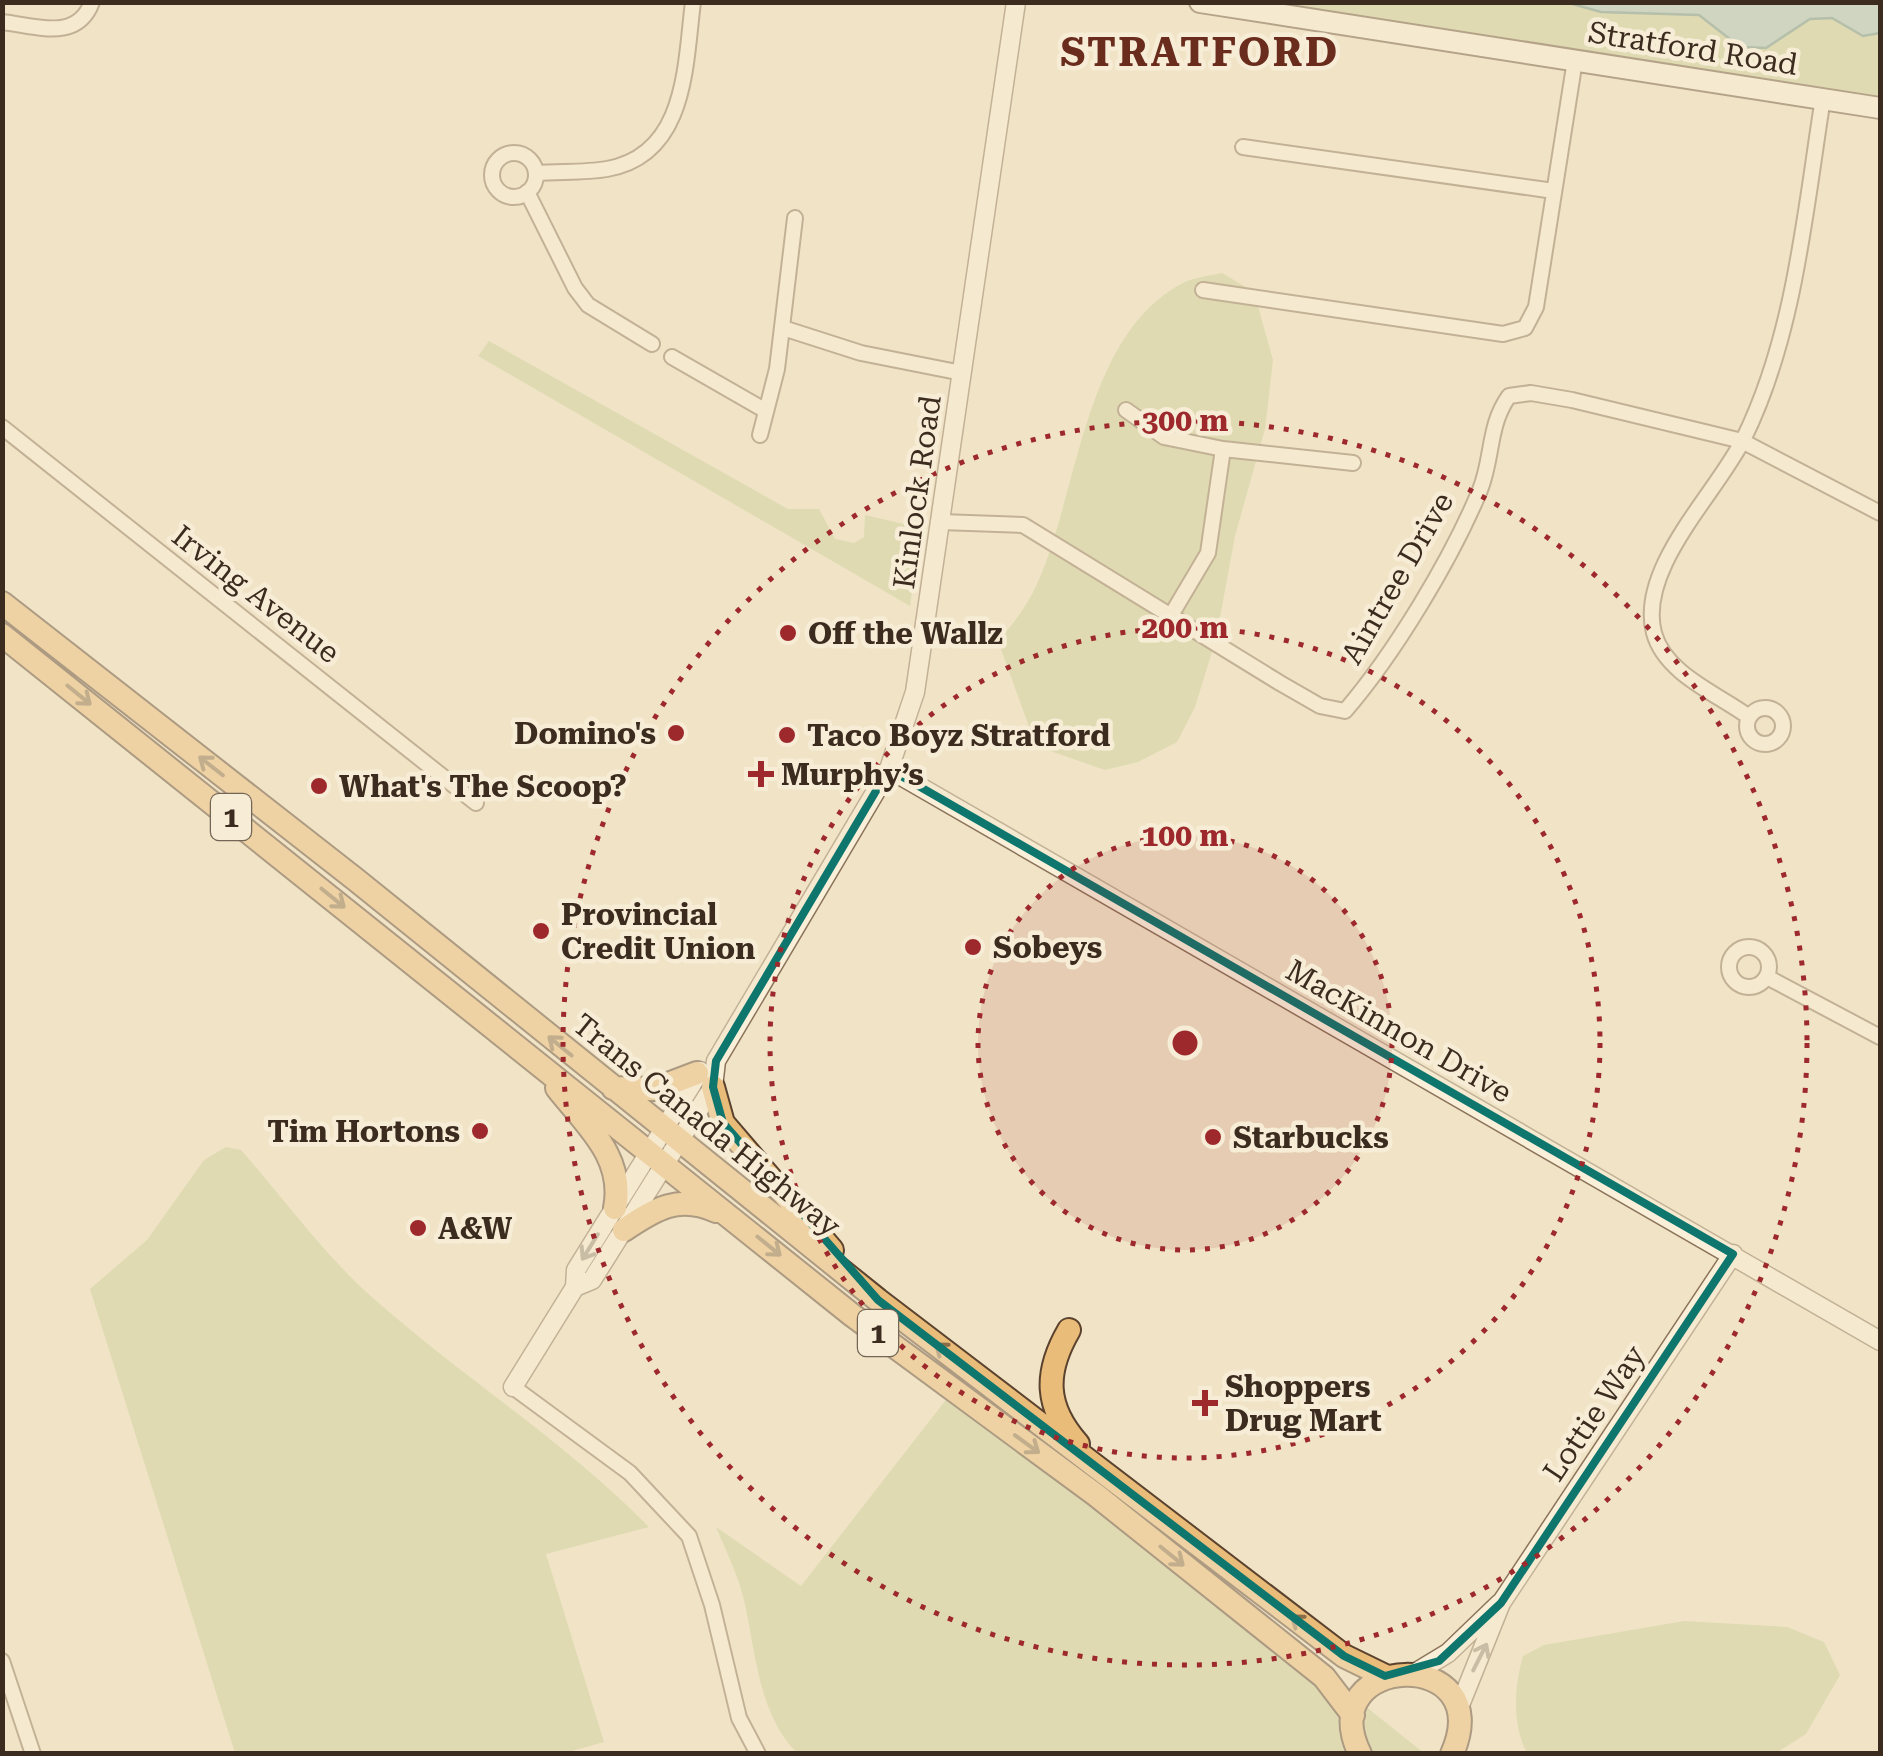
<svg xmlns="http://www.w3.org/2000/svg" width="1883" height="1756" font-family="'Roboto Serif',serif">
<style>
.green{fill:#c9cf99}
.water{fill:#a7c3bb;stroke:#6d9288;stroke-width:2.5}
.lines{fill:none;stroke-linecap:round;stroke-linejoin:round}
.minor-casing{stroke:#8c745b;stroke-width:18}
.tertiary-casing{stroke:#8c745b;stroke-width:21}
.secondary-casing{stroke:#6e553e;stroke-width:24}
.trunk-casing{stroke:#5a422f;stroke-width:26}
.minor{stroke:#faf0da;stroke-width:14}
.tertiary{stroke:#faf0da;stroke-width:18}
.secondary{stroke:#faf0da;stroke-width:20}
.trunk{stroke:#eabc79;stroke-width:22}
.oneway{stroke:#8a6d48}
.oneway2{stroke:#9b8e7c}
.marked{fill:none;stroke:#0f766e;stroke-width:8;stroke-linejoin:round}
.ring{fill:none;stroke:#9d292c;stroke-width:5;stroke-dasharray:5 10}
.poi-dot{fill:#9d292c;stroke:#f7edd6;stroke-width:4}
.labels{text-anchor:middle;dominant-baseline:central;stroke-width:9;stroke-linejoin:round;paint-order:stroke}
.shield{fill:#f7edd6;stroke:#746656;stroke-width:2.5}
.shield-label{font-size:28px;font-weight:bold;fill:#3c2c1f}
.street-label{font-size:30px;fill:#3c2c1f;stroke:#f7edd6}
.poi-label{font-size:30px;font-weight:bold;fill:#3c2c1f;stroke:#f7edd6;text-anchor:start}
.district-label{font-size:40px;font-weight:bold;letter-spacing:2.5px;fill:#6a2c1d;stroke:#f7edd6}
.centre{fill:#9d292c;stroke:#f7edd6;stroke-width:5}
.ring-label{font-size:30px;text-anchor:middle;font-weight:bold;fill:#9d292c;stroke:#f7edd6;stroke-width:9;stroke-linejoin:round;paint-order:stroke}
</style>
<rect width="100%" height="100%" fill="#f0e3c6"/>
<!-- green -->
<path class="green" d="M 1272,3 L 1880,3 L 1880,105 L 1671,64 Z
M 1222,273 L 1254,292 L 1273,360 L 1265,429 L 1235,536 L 1216,639 L 1195,707 L 1177,742 L 1138,762 L 1105,770 L 1036,746 L 998,641 C 1014,623 1027,606 1037,584 C 1079,493 1083,333 1185,282 C 1196,277 1210,276 1222,273 Z
M 489,341 L 788,509 L 819,509 L 835,539 L 854,543 L 864,537 L 865,515 L 921,528 L 910,606 L 478,356 Z
M 226,1147 L 241,1150 C 284,1199 325,1256 373,1298 C 463,1378 565,1441 649,1527 L 546,1554 L 604,1742 L 561,1754 L 235,1753 L 90,1289 L 147,1240 L 204,1160 Z
M 959,1383 L 1424,1753 L 797,1753 C 758,1713 756,1653 744,1600 C 738,1575 726,1551 716,1527 L 801,1586 Z
M 1684,1621 L 1787,1627 L 1824,1642 L 1840,1675 L 1806,1734 L 1776,1753 L 1527,1753 C 1512,1724 1514,1687 1523,1656 L 1544,1645 Z"/>
<!-- water -->
<path class="water" d="M 1569,3 L 1880,3 L 1880,33 L 1863,36 L 1832,18 L 1810,19 L 1766,48 L 1740,47 L 1699,15 L 1601,12 Z"/>
<g class="lines">
<!-- minor casing -->
<g class="minor-casing">
<path id="minor" d="M 2,22 C 37,26 77,42 92,2
M 1243,147 L 1554,191
M492 175a22 22 0 1 1 44 0a22 22 0 1 1-44 0Z
M 536,173 C 559,171 584,173 607,169 C 687,155 685,65 693,2
M 527,192 L 575,288 L 588,305 L 652,344
M 1203,290 L 1503,334 L 1525,328 L 1536,307 L 1575,60
M 783,328 L 861,353 L 962,373
M 672,357 L 766,411
M 1126,410 L 1164,437 L 1223,449 L 1353,463
M 2,427 L 476,803
M 760,435 L 777,369 L 795,218
M 941,522 L 1023,525 L 1280,683 L 1320,706 L 1345,711 C 1394,654 1451,560 1480,490 C 1493,458 1488,425 1509,396 L 1531,393 L 1572,400 L 1742,441 L 1880,513
M 1170,617 L 1208,553 L 1223,449
M1747 726a18 18 0 1 1 36 0a18 18 0 1 1-36 0Z
M 1749,717 C 1718,694 1665,674 1654,633 C 1637,568 1717,493 1744,438 C 1795,334 1805,211 1823,98
M1729 967a20 20 0 1 1 40 0a20 20 0 1 1-40 0Z
M 1767,977 L 1880,1037
M 513,1387 L 630,1473 L 689,1536 L 712,1605 L 739,1718 L 758,1754
M 2,1661 L 33,1754"/>
</g>
<!-- tertiary casing -->
<g class="tertiary-casing">
<path id="tertiary" d="M 889,769 L 1880,1341
M 575,1287 L 592,1280 L 713,1087 L 716,1061 L 889,769 L 915,692 L 1016,2
M 513,1387 L 575,1287 L 576,1270 L 700,1071
M 1415,1673 L 1448,1653 L 1500,1603
M 1458,1710 L 1501,1603 L 1733,1254"/>
</g>
<!-- secondary casing -->
<g class="secondary-casing">
<path id="secondary" d="M 1200,2 L 1880,108"/>
</g>
<!-- trunk casing -->
<g class="trunk-casing">
<path id="trunk" d="M 2,603 L 355,879 L 878,1300 L 1344,1656 L 1385,1676
M 2,635 L 852,1315 L 1096,1495 L 1324,1677 L 1353,1715
M 713,1087 L 723,1123 L 832,1250
M 557,1088 C 586,1125 625,1157 615,1208
M 613,1088 L 655,1089 L 697,1073
M 624,1230 C 655,1209 679,1194 716,1211
M 1069,1330 C 1044,1373 1045,1407 1078,1444
M 1360,1754 C 1310,1652 1500,1645 1452,1754"/>
</g>
<!-- minor -->
<use href="#minor" class="minor"/>
<!-- tertiary -->
<use href="#tertiary" class="tertiary"/>
<!-- secondary -->
<use href="#secondary" class="secondary"/>
<!-- trunk -->
<use href="#trunk" class="trunk"/>
</g>
<!-- one-way arrows -->
<defs><path id="oneway-shaft" d="M-6 0H5M1.5-3L5.5 0L1.5 3" fill="none" stroke-width="1.6" stroke-linecap="round" stroke-linejoin="round" transform="scale(2.5)"/></defs>
<g class="oneway">
<use href="#oneway-shaft" transform="translate(79 695) rotate(39)"/>
<use href="#oneway-shaft" transform="translate(211 766) rotate(-142)"/>
<use href="#oneway-shaft" transform="translate(333 898) rotate(39)"/>
<use href="#oneway-shaft" transform="translate(560 1046) rotate(-141)"/>
<use href="#oneway-shaft" transform="translate(769 1246) rotate(39)"/>
<use href="#oneway-shaft" transform="translate(947 1353) rotate(-142)"/>
<use href="#oneway-shaft" transform="translate(1027 1444) rotate(36)"/>
<use href="#oneway-shaft" transform="translate(1172 1556) rotate(39)"/>
<use href="#oneway-shaft" transform="translate(1303 1625) rotate(-142)"/>
</g>
<g class="oneway2">
<use href="#oneway-shaft" transform="translate(590 1247) rotate(122)"/>
<use href="#oneway-shaft" transform="translate(1480 1657) rotate(-63)"/>
</g>
<!-- marked area -->
<path d="M0 0H1883V1756H0ZM 889,769 L 1733,1254 L 1501,1603 L 1439,1661 L 1385,1676 L 1344,1656 L 878,1300 L 723,1123 L 713,1087 L 716,1061 Z" fill="#f0e3c6" fill-opacity=".55" fill-rule="evenodd"/>
<path class="marked" d="M 889,769 L 1733,1254 L 1501,1603 L 1439,1661 L 1385,1676 L 1344,1656 L 878,1300 L 723,1123 L 713,1087 L 716,1061 Z"/>
<!-- distance rings -->
<circle cx="1185" cy="1043" r="207" fill="#9d292c" fill-opacity=".12"/>
<g class="ring">
<circle cx="1185" cy="1043" r="207"/>
<circle cx="1185" cy="1043" r="415"/>
<circle cx="1185" cy="1043" r="622"/>
</g>
<!-- markers -->
<g class="poi-dot">
<circle cx="788" cy="633" r="10"/>
<circle cx="676" cy="733" r="10"/>
<circle cx="787" cy="735" r="10"/>
<path d="M756 759h10v10h10v10h-10v10h-10v-10h-10v-10h10z"/>
<circle cx="319" cy="786" r="10"/>
<circle cx="541" cy="931" r="10"/>
<circle cx="973" cy="947" r="10"/>
<circle cx="480" cy="1131" r="10"/>
<circle cx="1213" cy="1137" r="10"/>
<circle cx="418" cy="1228" r="10"/>
<path d="M1200 1388h10v10h10v10h-10v10h-10v-10h-10v-10h10z"/>
</g>
<g class="labels">
<!-- shield labels -->
<g class="shield">
<rect x="211" y="794" width="40" height="46" rx="8"/>
<rect x="858" y="1310" width="40" height="46" rx="8"/>
</g>
<g class="shield-label">
<text x="231" y="817">1</text>
<text x="878" y="1333">1</text>
</g>
<!-- street labels -->
<g class="street-label">
<text transform="translate(1693 48) rotate(9)">Stratford Road</text>
<text transform="translate(917 492) rotate(-82)">Kinlock Road</text>
<text transform="translate(1397 578) rotate(-60)">Aintree Drive</text>
<text transform="translate(256 594) rotate(38)">Irving Avenue</text>
<text transform="translate(1399 1031) rotate(30)">MacKinnon Drive</text>
<text transform="translate(707 1125) rotate(39)">Trans Canada Highway</text>
<text transform="translate(1594 1413) rotate(-56)">Lottie Way</text>
</g>
<!-- poi labels -->
<g class="poi-label">
<text x="808" y="633">Off the Wallz</text>
<text x="656" y="733" text-anchor="end">Domino's</text>
<text x="807" y="735">Taco Boyz Stratford</text>
<text x="781" y="774">Murphy’s</text>
<text x="339" y="786">What's The Scoop?</text>
<text x="561" y="914">Provincial<tspan x="561" dy="34">Credit Union</tspan></text>
<text x="993" y="947">Sobeys</text>
<text x="460" y="1131" text-anchor="end">Tim Hortons</text>
<text x="1233" y="1137">Starbucks</text>
<text x="438" y="1228">A&amp;W</text>
<text x="1225" y="1386">Shoppers<tspan x="1225" dy="34">Drug Mart</tspan></text>
</g>
<!-- district labels -->
<g class="district-label">
<text x="1200" y="52">STRATFORD</text>
</g>
</g>
<circle cx="1185" cy="1043" r="15" class="centre"/>
<g class="ring-label">
<text x="1185" y="431">300 m</text>
<text x="1185" y="638">200 m</text>
<text x="1185" y="846">100 m</text>
</g>
<!-- border -->
<rect width="1883" height="1756" fill="none" stroke="#3c2c1f" stroke-width="10"/>
</svg>
